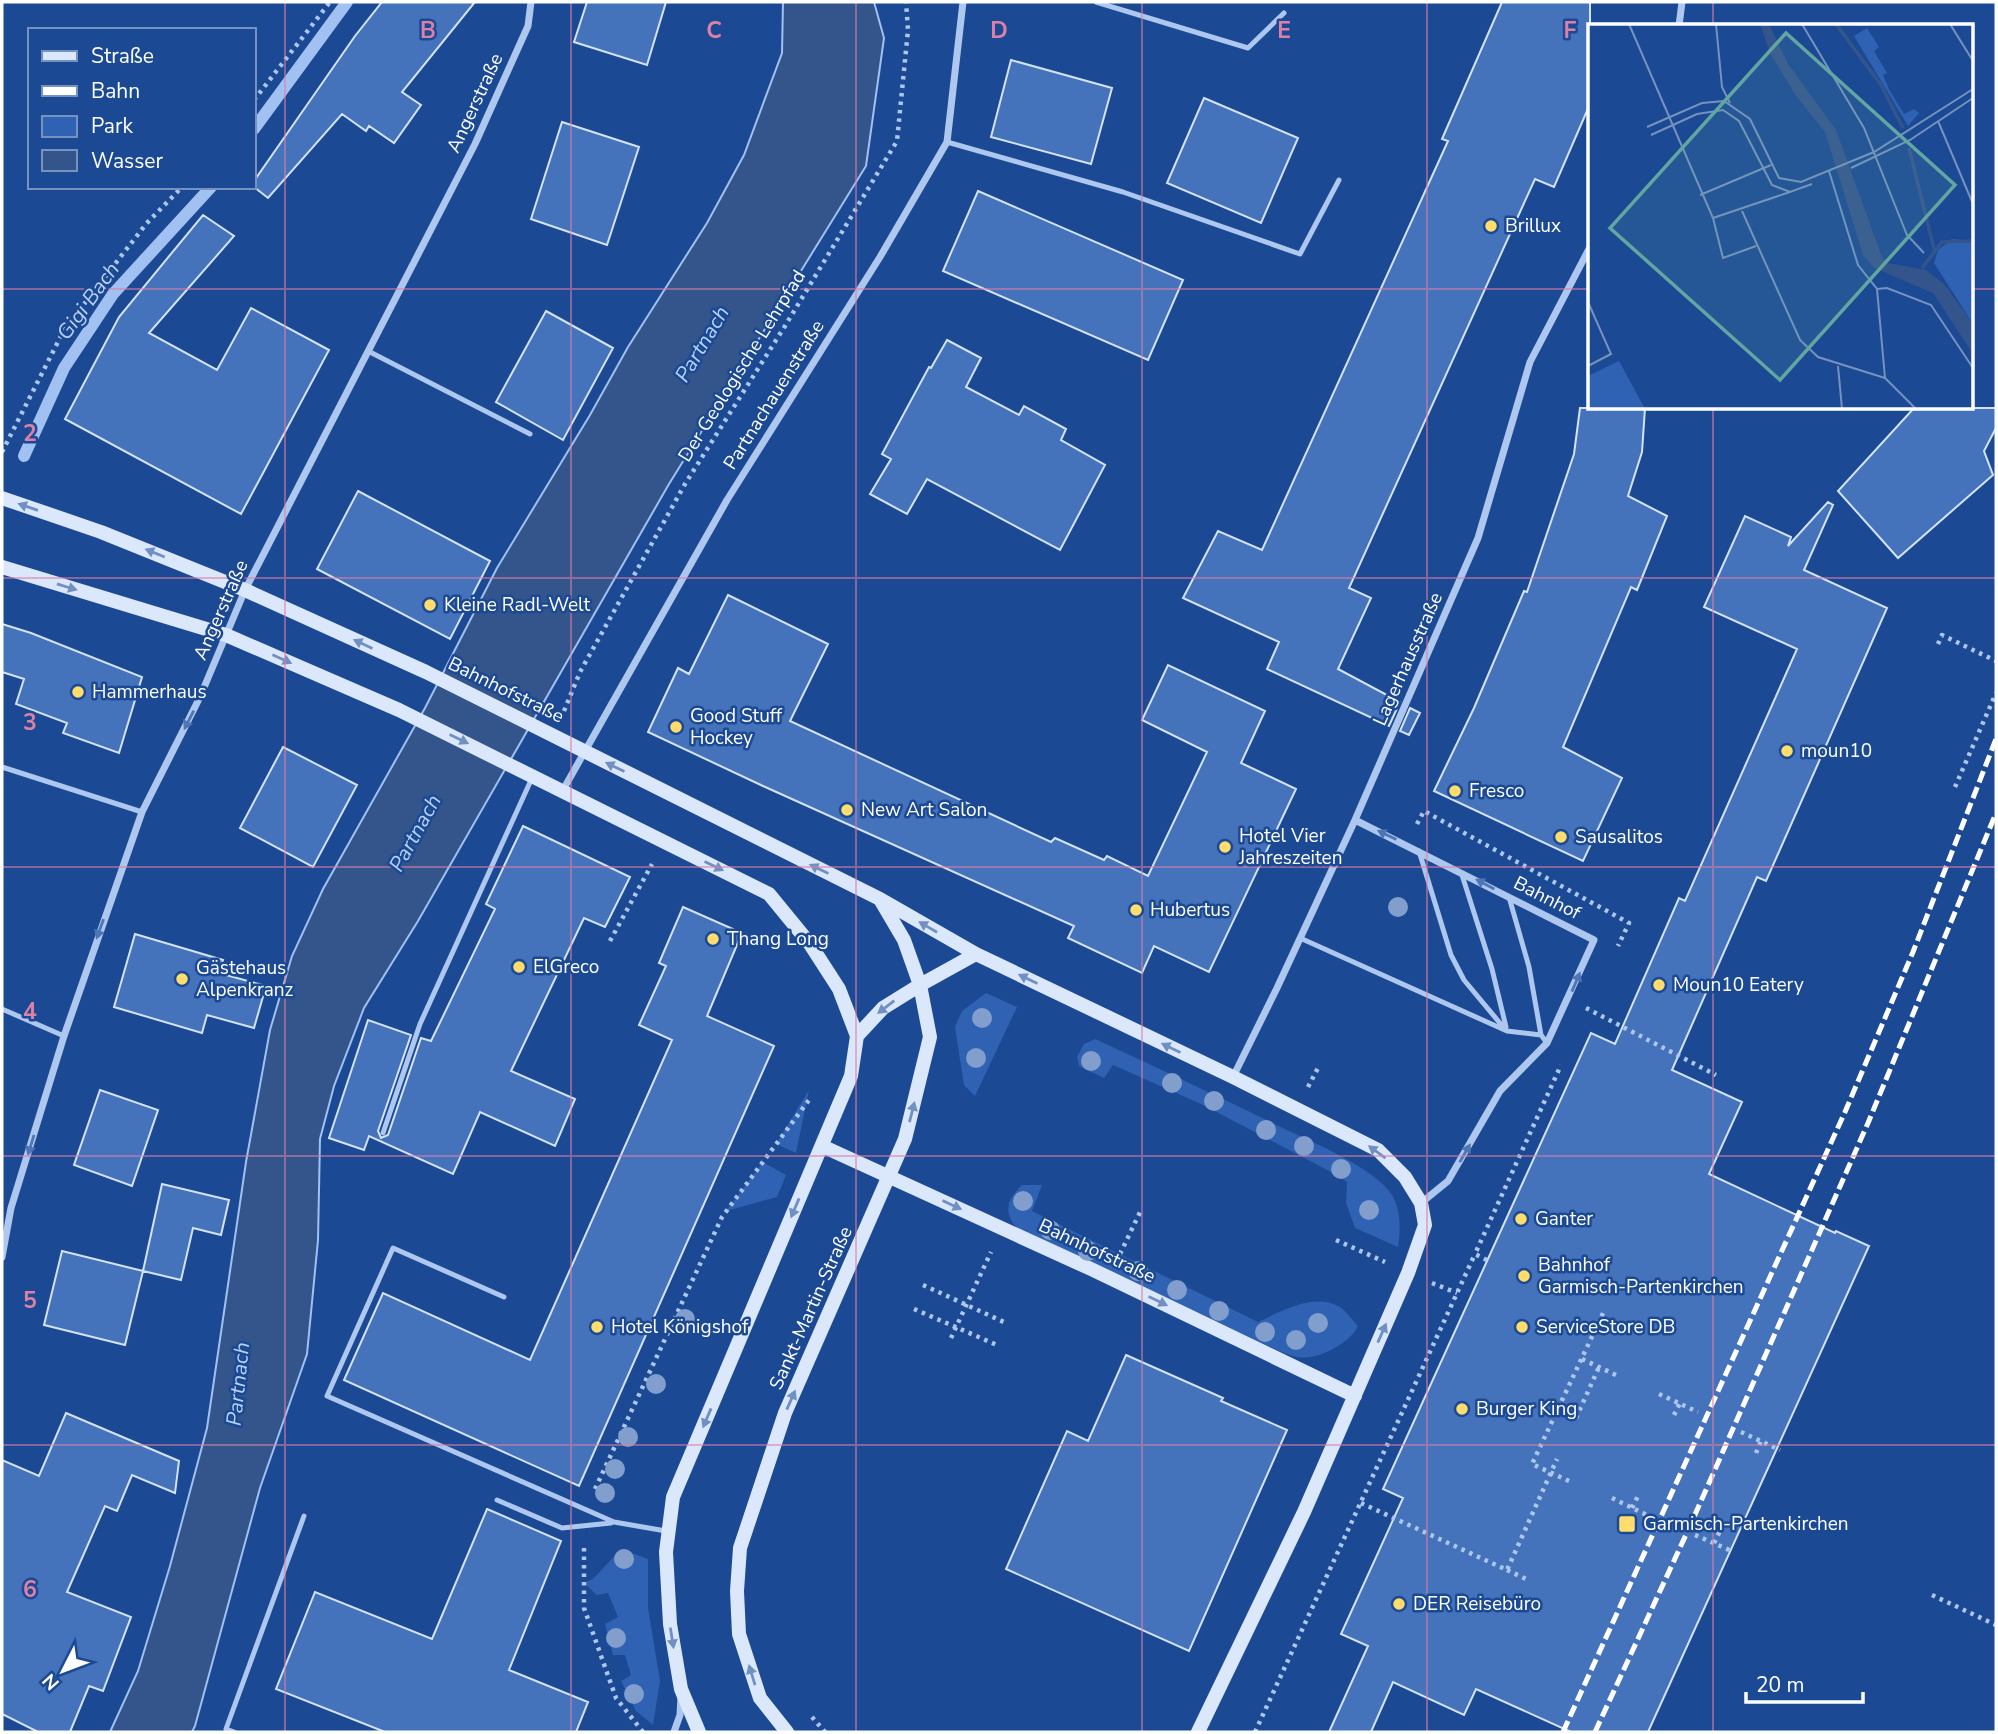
<svg xmlns="http://www.w3.org/2000/svg" width="1998" height="1734" font-family="'Nunito Sans',sans-serif">
<style>
.green{fill:#2f62b3}
.water{fill:#33558c;stroke:#a0c1f1;stroke-width:2}
.lines{fill:none;stroke-linecap:round;stroke-linejoin:round}
.stream{stroke:#a0c1f1;stroke-width:12}
.building{fill:#4472bb;stroke:#d4e3fb;stroke-width:2}
.path{stroke:#adc7ef;stroke-width:4.5;stroke-dasharray:3.5 5;stroke-linecap:butt}
.lane{stroke:#adc7ef;stroke-width:5}
.street{stroke:#adc7ef;stroke-width:7}
.secondary{stroke:#dbe7fb;stroke-width:14}
.rail{stroke:#fff;stroke-width:5;stroke-dasharray:12 5;stroke-linecap:butt}
.tree{fill:#819ecd}
.oneway{fill:#7190c2}
.oneway2{fill:#4e75b4}
.grid{fill:none;stroke:#dd80a5;stroke-width:2;stroke-opacity:0.55}
.poi-dot{fill:#ffdd6c;stroke:#1b4994;stroke-width:2.5}
.labels{text-anchor:middle;dominant-baseline:central;stroke-width:5;stroke-linejoin:round;paint-order:stroke}
.street-label{font-size:19px;fill:#fff;stroke:#1b4994}
.poi-label{font-size:19px;fill:#fff;stroke:#1b4994;text-anchor:start}
.water-label{font-size:21px;font-style:italic;fill:#b9d2f6;stroke:#1b4994}
.inset-river{fill:none;stroke:#33558c;stroke-width:3.5}
.inset-road{fill:none;stroke:#7692bf;stroke-width:2}
.view{fill:#63a6a1;fill-opacity:0.15;stroke:#63a6a1;stroke-width:3.5}
.inset-edge{fill:none;stroke:#fff;stroke-width:3.5}
.grid-label{font-size:23px;text-anchor:middle;font-weight:bold;fill:#dd80a5;stroke:#1b4994;stroke-width:5;stroke-linejoin:round;paint-order:stroke}
</style>
<rect width="100%" height="100%" fill="#1b4994"/>
<!-- green -->
<path class="green" d="M 986,993 L 1017,1007 L 975,1096 L 964,1085 L 955,1027 L 962,1011 Z
M 1095,1039 C 1160,1069 1224,1099 1289,1131 C 1317,1144 1370,1167 1389,1191 C 1401,1205 1401,1230 1398,1247 L 1355,1228 L 1346,1203 L 1347,1182 L 1335,1174 L 1201,1104 L 1113,1065 L 1104,1078 L 1079,1066 L 1077,1057 L 1084,1044 Z
M 809,1090 L 796,1153 L 776,1144 Z
M 763,1162 L 786,1175 L 777,1197 L 726,1211 Z
M 1022,1185 L 1042,1185 L 1032,1211 L 1258,1322 C 1280,1312 1313,1293 1338,1306 C 1346,1310 1352,1320 1358,1326 C 1350,1344 1316,1361 1297,1357 C 1287,1355 1276,1349 1266,1345 L 1019,1230 C 1002,1213 1007,1200 1022,1185 Z
M 621,1549 L 648,1559 L 648,1608 L 660,1681 L 653,1725 L 636,1711 L 621,1681 L 631,1675 L 625,1655 L 613,1655 L 605,1624 L 618,1617 L 608,1593 L 597,1595 L 584,1583 L 593,1579 Z"/>
<!-- water -->
<path class="water" d="M 783,2 L 874,2 L 884,38 L 866,166 L 669,484 L 418,921 L 364,1008 L 334,1086 L 320,1139 L 318,1240 L 307,1354 L 260,1488 L 195,1726 L 192,1732 L 110,1732 L 138,1671 L 170,1566 L 207,1428 L 246,1162 L 270,1030 L 292,956 L 323,889 L 425,708 L 497,568 L 590,415 L 628,347 L 707,223 L 744,155 L 782,53 Z"/>
<g class="lines">
<!-- stream -->
<path class="stream" d="M 254,129 L 347,2
M 24,456 L 64,368 L 113,294 L 211,187"/>
</g>
<!-- building -->
<path class="building" d="M 382,2 L 475,2 L 402,92 L 421,105 L 394,143 L 369,126 L 366,131 L 342,114 L 268,198 L 254,187 L 254,181 L 355,36 Z
M 587,2 L 666,2 L 647,65 L 574,42 Z
M 1502,2 L 1590,2 L 1590,104 L 1554,187 L 1535,179 L 1349,588 L 1371,598 L 1338,669 L 1400,702 L 1389,726 L 1267,669 L 1279,642 L 1183,598 L 1218,531 L 1262,550 L 1448,141 L 1442,139 Z
M 1011,60 L 1112,88 L 1091,164 L 991,137 Z
M 1204,98 L 1298,138 L 1261,223 L 1167,183 Z
M 562,122 L 639,147 L 607,245 L 531,219 Z
M 978,191 L 1183,280 L 1148,360 L 943,271 Z
M 203,215 L 234,236 L 149,333 L 217,370 L 251,308 L 329,350 L 241,514 L 65,419 L 119,317 Z
M 546,311 L 613,348 L 563,440 L 496,402 Z
M 947,340 L 981,358 L 966,387 L 1019,415 L 1024,406 L 1066,429 L 1061,440 L 1105,465 L 1060,550 L 927,479 L 907,514 L 870,494 L 891,459 L 882,454 L 929,367 L 931,368 Z
M 1580,408 L 1645,408 L 1642,452 L 1628,496 L 1667,516 L 1637,590 L 1631,587 L 1563,747 L 1622,778 L 1583,861 L 1434,791 L 1474,708 L 1524,591 L 1527,592 L 1574,454 Z
M 1914,408 L 1996,408 L 1996,428 L 1984,451 L 1993,475 L 1898,558 L 1838,491 Z
M 358,491 L 490,561 L 450,639 L 317,569 Z
M 1828,502 L 1833,505 L 1804,570 L 1887,608 L 1766,881 L 1757,877 L 1672,1070 L 1742,1102 L 1709,1174 L 1835,1233 L 1836,1231 L 1869,1246 L 1648,1732 L 1571,1732 L 1476,1689 L 1464,1715 L 1393,1682 L 1371,1732 L 1329,1732 L 1368,1646 L 1341,1634 L 1403,1498 L 1383,1489 L 1591,1033 L 1615,1044 L 1679,898 L 1685,901 L 1797,649 L 1704,607 L 1745,516 L 1791,537 L 1788,546 Z
M 728,595 L 828,644 L 790,721 L 1051,842 L 1055,838 L 1104,860 L 1107,856 L 1148,876 L 1207,752 L 1142,720 L 1168,665 L 1265,711 L 1241,763 L 1296,789 L 1209,972 L 1154,946 L 1142,973 L 1068,938 L 1074,926 L 763,786 L 648,732 L 678,668 L 689,674 Z
M 2,624 L 31,633 L 142,677 L 119,753 L 63,733 L 67,723 L 16,704 L 24,679 L 2,672 Z
M 1410,708 L 1420,713 L 1409,735 L 1400,731 Z
M 283,747 L 357,785 L 313,867 L 240,828 Z
M 523,826 L 630,877 L 605,927 L 584,918 L 511,1071 L 575,1099 L 555,1146 L 480,1112 L 453,1174 L 369,1136 L 364,1150 L 329,1138 L 368,1020 L 411,1035 L 378,1131 L 381,1138 L 388,1135 L 421,1038 L 431,1041 L 495,909 L 486,904 Z
M 683,907 L 742,933 L 707,1016 L 774,1046 L 579,1486 L 344,1380 L 383,1293 L 530,1360 L 672,1040 L 639,1025 L 666,966 L 659,963 Z
M 135,934 L 223,960 L 219,973 L 266,986 L 254,1028 L 207,1015 L 202,1033 L 114,1007 Z
M 100,1090 L 158,1110 L 132,1186 L 74,1165 Z
M 162,1184 L 229,1200 L 221,1235 L 193,1228 L 181,1280 L 143,1271 Z
M 62,1251 L 143,1271 L 125,1345 L 44,1325 Z
M 1126,1355 L 1223,1398 L 1221,1401 L 1287,1430 L 1189,1651 L 1006,1569 L 1067,1431 L 1088,1441 Z
M 66,1413 L 179,1461 L 175,1493 L 132,1475 L 117,1511 L 105,1506 L 67,1592 L 131,1617 L 103,1691 L 89,1686 L 70,1732 L 38,1732 L 2,1714 L 2,1460 L 39,1476 Z
M 487,1509 L 561,1541 L 509,1670 L 588,1702 L 576,1732 L 385,1732 L 276,1689 L 315,1592 L 432,1639 Z"/>
<g class="lines">
<!-- path -->
<path class="path" d="M 254,100 L 330,2
M 2,452 L 64,330 L 146,224 L 182,187
M 1938,644 L 1942,635 L 1996,661
M 564,711 L 580,672 L 685,484 L 785,326 L 897,141 L 908,30 L 906,2
M 1955,787 L 1996,693
M 1417,824 L 1424,811 L 1629,923 L 1618,946
M 610,941 L 652,864
M 1586,1008 L 1716,1075
M 1308,1087 L 1319,1066
M 1336,1240 L 1385,1262
M 1120,1254 L 1142,1208
M 1487,1260 L 1475,1254 L 1561,1065
M 1432,1283 L 1457,1293
M 923,1285 L 1006,1323
M 914,1309 L 997,1345
M 951,1338 L 991,1252
M 1582,1359 L 1618,1376
M 1659,1394 L 1698,1412
M 1674,1415 L 1680,1403
M 1576,1418 L 1599,1367
M 1741,1432 L 1780,1450
M 1756,1453 L 1761,1441
M 1569,1481 L 1532,1464 L 1604,1311
M 595,1489 L 722,1217 L 809,1100
M 1612,1498 L 1651,1517
M 1361,1503 L 1507,1570 L 1557,1459
M 1632,1508 L 1638,1496
M 1695,1535 L 1734,1552
M 1714,1543 L 1720,1531
M 584,1548 L 584,1608 L 616,1698 L 643,1732
M 1507,1570 L 1526,1579
M 1932,1595 L 1996,1625
M 812,1717 L 825,1732
M 1255,1732 L 1475,1254"/>
<!-- lane -->
<path class="lane" d="M 1096,2 L 1248,48 L 1284,13
M 947,142 L 1123,192 L 1300,254 L 1339,180
M 368,351 L 530,434
M 2,767 L 142,812
M 1419,851 L 1451,955 L 1464,980 L 1504,1028
M 1462,875 L 1492,969 L 1506,1027
M 1509,897 L 1529,967 L 1541,1035 L 1547,1043
M 1300,938 L 1507,1031 L 1541,1035
M 2,1009 L 64,1036
M 383,1133 L 420,1024 L 532,778
M 504,1297 L 393,1248 L 327,1396 L 614,1522 L 666,1531
M 497,1500 L 562,1528 L 611,1523
M 234,1732 L 226,1729 L 304,1516"/>
<!-- street -->
<path class="street" d="M 1679,26 L 1682,2
M 563,790 L 727,500 L 880,257 L 947,142 L 963,2
M 1355,820 L 1594,940 L 1547,1043 L 1500,1091 L 1448,1181 L 1421,1203
M 1233,1077 L 1277,988 L 1355,820 L 1478,538 L 1530,362 L 1590,247
M 2,1257 L 11,1208 L 64,1036 L 142,812 L 200,697 L 245,590 L 475,144 L 528,26 L 531,2
M 674,1732 L 680,1715 L 681,1696"/>
<!-- secondary -->
<path class="secondary" d="M 2,498 L 101,532 L 245,590 L 426,672 L 880,899 L 976,954 L 1233,1077 L 1378,1150 L 1405,1177 L 1421,1203 L 1425,1225 L 1408,1273 L 1304,1512 L 1198,1732
M 2,567 L 226,635 L 399,710 L 769,894 L 810,944 L 839,989 L 857,1036 L 851,1076 L 673,1497 L 666,1552 L 670,1624 L 681,1689 L 699,1732
M 857,1036 L 883,1008 L 920,985 L 976,954
M 822,1146 L 1091,1269 L 1355,1396
M 787,1732 L 760,1698 L 739,1634 L 737,1591 L 740,1548 L 785,1413 L 905,1139 L 930,1037 L 920,985 L 904,940 L 881,901"/>
<!-- rail -->
<path class="rail" d="M 1563,1732 L 1845,1112 L 1913,952 L 1996,739
M 1595,1732 L 1690,1526 L 1868,1123 L 1996,813"/>
</g>
<!-- trees -->
<g class="tree">
<circle cx="1398" cy="907" r="10"/>
<circle cx="982" cy="1018" r="10"/>
<circle cx="976" cy="1058" r="10"/>
<circle cx="1091" cy="1061" r="10"/>
<circle cx="1172" cy="1083" r="10"/>
<circle cx="1214" cy="1101" r="10"/>
<circle cx="1266" cy="1130" r="10"/>
<circle cx="1304" cy="1146" r="10"/>
<circle cx="1341" cy="1169" r="10"/>
<circle cx="1023" cy="1201" r="10"/>
<circle cx="1369" cy="1210" r="10"/>
<circle cx="1050" cy="1230" r="10"/>
<circle cx="1088" cy="1251" r="10"/>
<circle cx="1138" cy="1271" r="10"/>
<circle cx="1177" cy="1290" r="10"/>
<circle cx="1219" cy="1311" r="10"/>
<circle cx="685" cy="1319" r="10"/>
<circle cx="1318" cy="1323" r="10"/>
<circle cx="1265" cy="1332" r="10"/>
<circle cx="1296" cy="1340" r="10"/>
<circle cx="656" cy="1384" r="10"/>
<circle cx="628" cy="1437" r="10"/>
<circle cx="615" cy="1469" r="10"/>
<circle cx="605" cy="1493" r="10"/>
<circle cx="624" cy="1559" r="10"/>
<circle cx="616" cy="1638" r="10"/>
<circle cx="634" cy="1694" r="10"/>
</g>
<!-- one-way arrows -->
<defs><path id="oneway-solid" d="M-6-.8H1V-3.2L6.5 0L1 3.2V.8H-6Z" transform="scale(1.75)"/></defs>
<g class="oneway">
<use href="#oneway-solid" transform="translate(28 507) rotate(-161)"/>
<use href="#oneway-solid" transform="translate(155 553) rotate(-158)"/>
<use href="#oneway-solid" transform="translate(67 587) rotate(17)"/>
<use href="#oneway-solid" transform="translate(363 644) rotate(-155)"/>
<use href="#oneway-solid" transform="translate(282 659) rotate(24)"/>
<use href="#oneway-solid" transform="translate(459 739) rotate(26)"/>
<use href="#oneway-solid" transform="translate(615 767) rotate(-154)"/>
<use href="#oneway-solid" transform="translate(714 866) rotate(26)"/>
<use href="#oneway-solid" transform="translate(819 869) rotate(-154)"/>
<use href="#oneway-solid" transform="translate(928 927) rotate(-150)"/>
<use href="#oneway-solid" transform="translate(1028 979) rotate(-154)"/>
<use href="#oneway-solid" transform="translate(886 1007) rotate(142)"/>
<use href="#oneway-solid" transform="translate(1171 1048) rotate(-154)"/>
<use href="#oneway-solid" transform="translate(912 1112) rotate(-76)"/>
<use href="#oneway-solid" transform="translate(1377 1152) rotate(-144)"/>
<use href="#oneway-solid" transform="translate(952 1205) rotate(25)"/>
<use href="#oneway-solid" transform="translate(795 1208) rotate(113)"/>
<use href="#oneway-solid" transform="translate(1158 1301) rotate(26)"/>
<use href="#oneway-solid" transform="translate(1382 1333) rotate(-66)"/>
<use href="#oneway-solid" transform="translate(791 1400) rotate(-66)"/>
<use href="#oneway-solid" transform="translate(707 1418) rotate(113)"/>
<use href="#oneway-solid" transform="translate(672 1638) rotate(81)"/>
<use href="#oneway-solid" transform="translate(752 1675) rotate(-107)"/>
</g>
<g class="oneway2">
<use href="#oneway-solid" transform="translate(189 720) rotate(117)"/>
<use href="#oneway-solid" transform="translate(1387 835) rotate(-154)"/>
<use href="#oneway-solid" transform="translate(1485 884) rotate(-152)"/>
<use href="#oneway-solid" transform="translate(100 929) rotate(110)"/>
<use href="#oneway-solid" transform="translate(1576 982) rotate(-67)"/>
<use href="#oneway-solid" transform="translate(31 1145) rotate(107)"/>
<use href="#oneway-solid" transform="translate(1465 1153) rotate(-60)"/>
</g>
<!-- grid -->
<path class="grid" d="M 285,2 L 285,1732M 571,2 L 571,1732M 856,2 L 856,1732M 1142,2 L 1142,1732M 1427,2 L 1427,1732M 1713,2 L 1713,26M 2,289 L 1590,289M 1972,289 L 1996,289M 1713,408 L 1713,1732M 2,578 L 1996,578M 2,867 L 1996,867M 2,1156 L 1996,1156M 2,1445 L 1996,1445"/>
<!-- markers -->
<g class="poi-dot">
<circle cx="1491" cy="226" r="7"/>
<circle cx="430" cy="605" r="7"/>
<circle cx="78" cy="692" r="7"/>
<circle cx="676" cy="727" r="7"/>
<circle cx="1787" cy="751" r="7"/>
<circle cx="1455" cy="791" r="7"/>
<circle cx="847" cy="810" r="7"/>
<circle cx="1561" cy="837" r="7"/>
<circle cx="1225" cy="847" r="7"/>
<circle cx="1136" cy="910" r="7"/>
<circle cx="713" cy="939" r="7"/>
<circle cx="519" cy="967" r="7"/>
<circle cx="182" cy="979" r="7"/>
<circle cx="1659" cy="985" r="7"/>
<circle cx="1521" cy="1219" r="7"/>
<circle cx="1524" cy="1276" r="7"/>
<circle cx="597" cy="1327" r="7"/>
<circle cx="1522" cy="1327" r="7"/>
<circle cx="1462" cy="1409" r="7"/>
<rect x="1618" y="1515" width="18" height="18" rx="3.5"/>
<circle cx="1399" cy="1604" r="7"/>
</g>
<g class="labels">
<!-- street labels -->
<g class="street-label">
<text transform="translate(475 103) rotate(-65)">Angerstraße</text>
<text transform="translate(742 366) rotate(-58)">Der Geologische Lehrpfad</text>
<text transform="translate(774 395) rotate(-58)">Partnachauenstraße</text>
<text transform="translate(221 610) rotate(-66)">Angerstraße</text>
<text transform="translate(1408 659) rotate(-66)">Lagerhausstraße</text>
<text transform="translate(506 690) rotate(26)">Bahnhofstraße</text>
<text transform="translate(1547 898) rotate(27)">Bahnhof</text>
<text transform="translate(1097 1251) rotate(25)">Bahnhofstraße</text>
<text transform="translate(811 1308) rotate(-66)">Sankt-Martin-Straße</text>
</g>
<!-- poi labels -->
<g class="poi-label">
<text x="1505" y="226">Brillux</text>
<text x="444" y="605">Kleine Radl-Welt</text>
<text x="92" y="692">Hammerhaus</text>
<text x="690" y="716">Good Stuff<tspan x="690" dy="22">Hockey</tspan></text>
<text x="1801" y="751">moun10</text>
<text x="1469" y="791">Fresco</text>
<text x="861" y="810">New Art Salon</text>
<text x="1239" y="836">Hotel Vier<tspan x="1239" dy="22">Jahreszeiten</tspan></text>
<text x="1575" y="837">Sausalitos</text>
<text x="1150" y="910">Hubertus</text>
<text x="727" y="939">Thang Long</text>
<text x="533" y="967">ElGreco</text>
<text x="196" y="968">Gästehaus<tspan x="196" dy="22">Alpenkranz</tspan></text>
<text x="1673" y="985">Moun10 Eatery</text>
<text x="1535" y="1219">Ganter</text>
<text x="1538" y="1265">Bahnhof<tspan x="1538" dy="22">Garmisch-Partenkirchen</tspan></text>
<text x="611" y="1327">Hotel Königshof</text>
<text x="1536" y="1327">ServiceStore DB</text>
<text x="1476" y="1409">Burger King</text>
<text x="1643" y="1524">Garmisch-Partenkirchen</text>
<text x="1413" y="1604">DER Reisebüro</text>
</g>
<!-- water labels -->
<g class="water-label">
<text transform="translate(88 301) rotate(-54)">Gigi Bach</text>
<text transform="translate(702 344) rotate(-59)">Partnach</text>
<text transform="translate(415 833) rotate(-61)">Partnach</text>
<text transform="translate(238 1384) rotate(-84)">Partnach</text>
</g>
</g>
<!-- overview -->
<g transform="translate(1588 24)">
<rect width="385" height="385" fill="#1b4994"/>
<path d="M 279,4 L 291,23 L 286,27 L 299,49 L 295,51 L 302,67 L 316,90 L 326,85 L 331,89 L 320,102 L 266,12 ZM 364,215 L 385,217 L 385,300 L 346,239 L 350,226 ZM 31,337 L 57,385 L 0,385 L 0,352 Z" fill="#2f62b3"/>
<path d="M 172,0 L 181,0 L 200,40 L 248,106 L 294,233 L 299,239 L 338,246 L 357,261 L 385,300 L 385,330 L 345,269 L 286,244 L 275,231 L 237,108 L 208,72 L 182,29 Z" fill="#33558c"/>
<path class="inset-river" d="M 248,0 L 293,61 L 315,104M 321,124 L 347,229M 334,244 L 354,218 L 385,217"/>
<path class="inset-road" d="M 41,0 L 125,194 L 135,234 L 168,222M 128,0 L 134,63 L 142,79M 214,0 L 276,104 L 319,211 L 336,229M 362,0 L 385,37M 350,97 L 385,180M 59,103 L 114,79 L 136,77 L 162,95 L 191,154 L 213,158 L 286,128 L 385,65M 63,111 L 109,90 L 135,86 L 151,97 L 184,161 L 202,168 L 224,160M 263,144 L 322,116 L 385,74M 241,147 L 270,241 L 289,265 L 297,354 L 328,385M 112,171 L 183,141M 154,187 L 212,316 L 230,333 L 297,354M 125,194 L 202,168M 289,265 L 299,264 L 343,281 L 385,344M 0,278 L 23,330 L 0,342M 250,342 L 254,385"/>
<path class="view" d="M 198,9 L 367,161 L 192,356 L 22,204 Z"/>
<rect width="385" height="385" class="inset-edge"/>
</g>
<g class="grid-label">
<text x="428" y="38">B</text>
<text x="714" y="38">C</text>
<text x="999" y="38">D</text>
<text x="1284" y="38">E</text>
<text x="1570" y="38">F</text>
<text x="30" y="441">2</text>
<text x="30" y="730">3</text>
<text x="30" y="1019">4</text>
<text x="30" y="1308">5</text>
<text x="30" y="1597">6</text>
</g>
<!-- border -->
<rect width="1998" height="1734" fill="none" stroke="#ffffff" stroke-width="7"/>
<!-- legend -->
<rect x="28" y="28" width="228" height="161" fill="#1b4994" stroke="#7692bf" stroke-width="2"/>
<rect x="42" y="51" width="35" height="10" fill="#dbe7fb" stroke="#7692bf" stroke-width="2"/>
<text x="91" y="63" font-size="21" fill="#ffffff">Straße</text>
<rect x="42" y="86" width="35" height="10" fill="#ffffff" stroke="#7692bf" stroke-width="2"/>
<text x="91" y="98" font-size="21" fill="#ffffff">Bahn</text>
<rect x="42" y="116" width="35" height="21" fill="#2f62b3" stroke="#7692bf" stroke-width="2"/>
<text x="91" y="133" font-size="21" fill="#ffffff">Park</text>
<rect x="42" y="150" width="35" height="21" fill="#33558c" stroke="#7692bf" stroke-width="2"/>
<text x="91" y="168" font-size="21" fill="#ffffff">Wasser</text>
<!-- north arrow -->
<g transform="translate(63 1671) rotate(228)" stroke="#1b4994" stroke-width="5" paint-order="stroke">
<path d="M0-5L12 26L0 18L-12 26Z" fill="#ffffff"/>
<text y="-10" font-size="19" font-weight="bold" text-anchor="middle" fill="#ffffff">N</text>
</g>
<!-- scale -->
<path d="M1746 1692v10h117v-10" fill="none" stroke="#ffffff" stroke-width="3.5"/>
<text x="1756" y="1692" font-size="21" fill="#ffffff" stroke="#1b4994" stroke-width="5" paint-order="stroke">20 m</text>
</svg>
